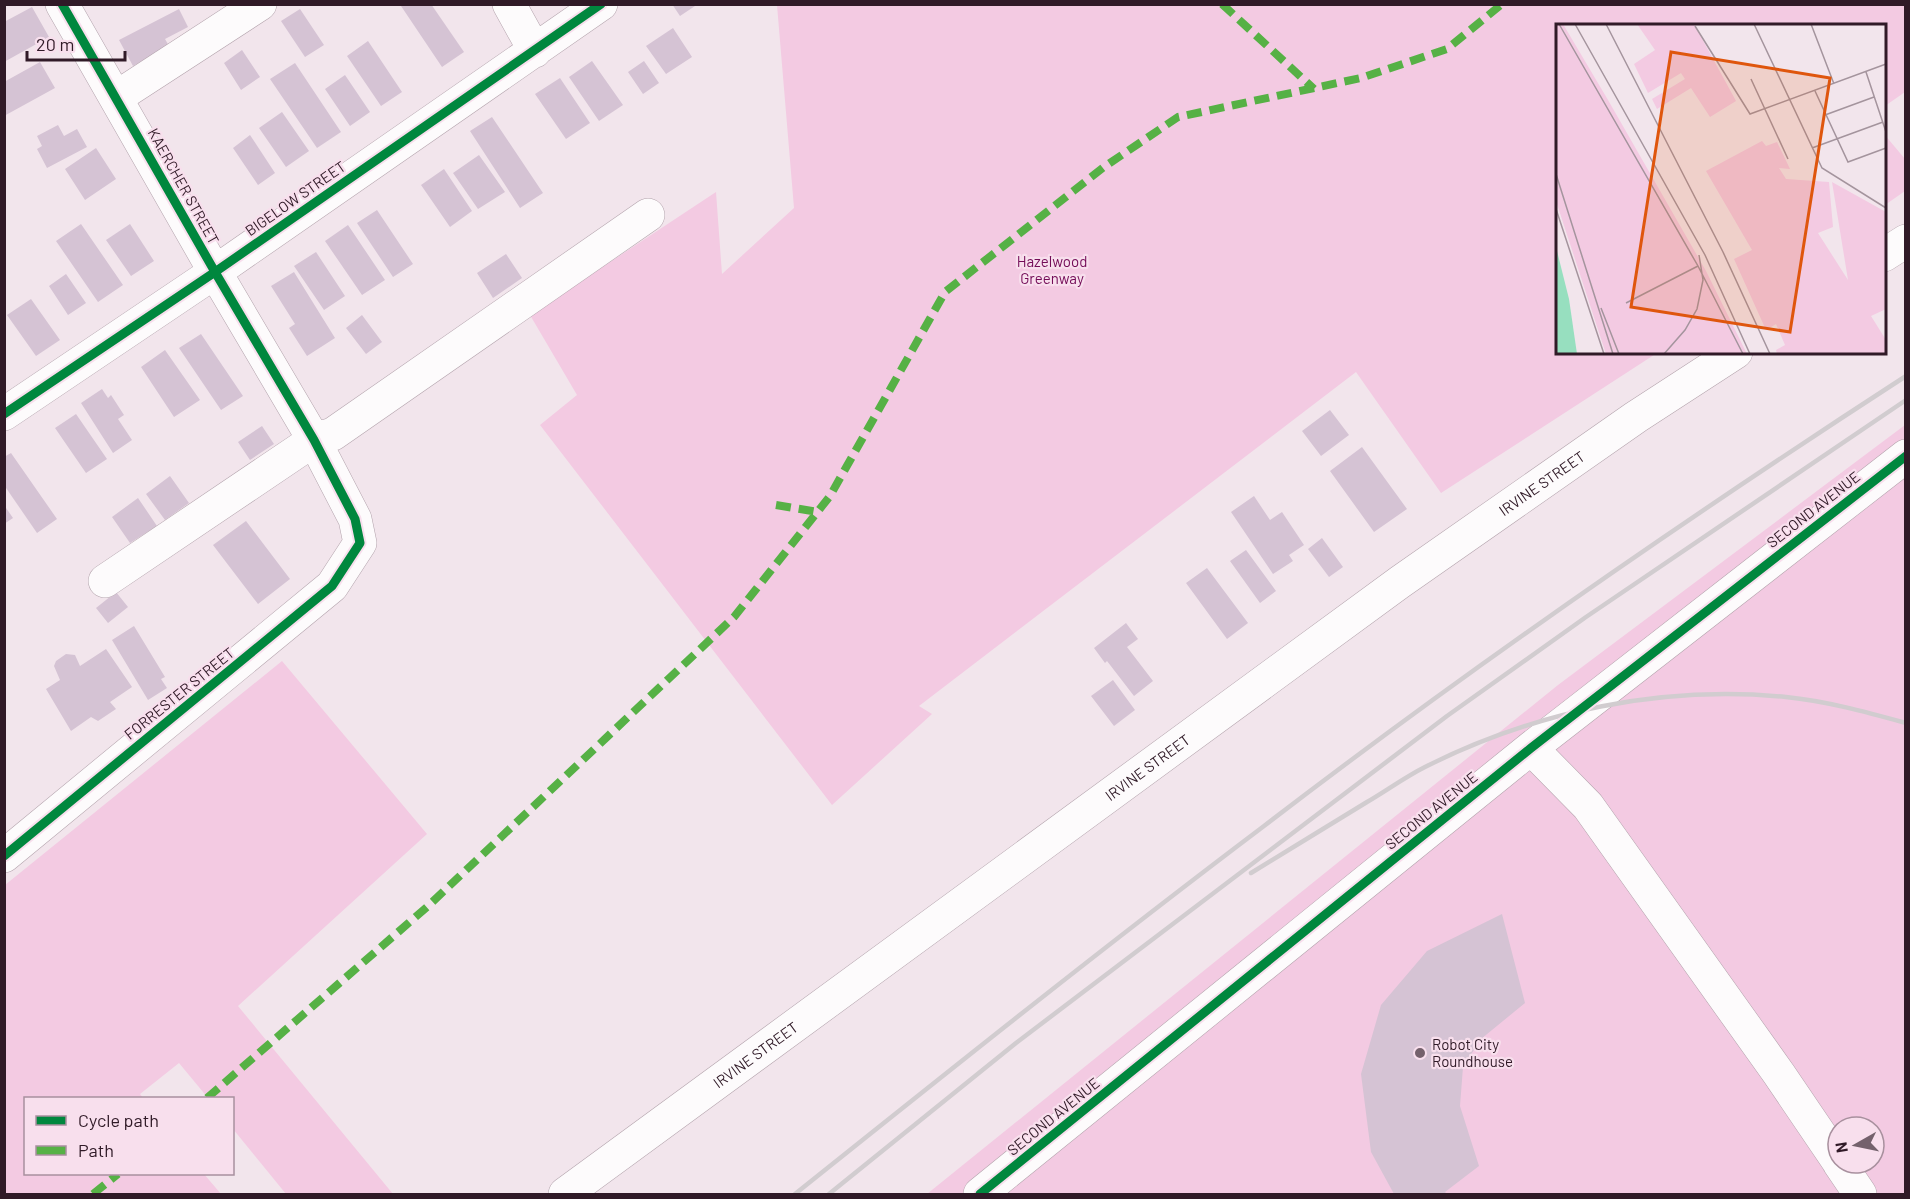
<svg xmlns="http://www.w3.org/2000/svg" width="1910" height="1199" font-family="Barlow,sans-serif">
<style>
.green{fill:#f3cae2;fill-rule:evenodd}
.building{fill:#d5c3d4}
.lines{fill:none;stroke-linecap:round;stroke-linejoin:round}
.minor-casing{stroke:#b3a3ac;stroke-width:34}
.major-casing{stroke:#b3a3ac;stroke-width:34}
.minor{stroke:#fdfbfc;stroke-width:33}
.major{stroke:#fdfbfc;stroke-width:33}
.rail{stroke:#d1cccf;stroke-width:4.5}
.quiet{stroke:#56b145;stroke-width:8;stroke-dasharray:15 8;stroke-linecap:butt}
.cycleway-casing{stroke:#f8dfed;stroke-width:13}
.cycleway{stroke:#00873e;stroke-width:9}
.poi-dot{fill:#74616c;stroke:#f8dfed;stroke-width:2}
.labels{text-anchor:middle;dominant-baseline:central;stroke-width:4.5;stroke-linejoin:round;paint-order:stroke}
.street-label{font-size:15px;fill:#301a27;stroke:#f8dfed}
.park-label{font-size:15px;fill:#730b57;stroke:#f8dfed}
.poi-label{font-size:15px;fill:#301a27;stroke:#f8dfed;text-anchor:start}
.inset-road{fill:none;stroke:#a4949d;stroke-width:1.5}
.view{fill:#df560d;fill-opacity:0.15;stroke:#df560d;stroke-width:3}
.inset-edge{fill:none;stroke:#301a27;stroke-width:3}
</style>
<rect width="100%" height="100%" fill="#f2e5ec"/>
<!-- green -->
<path class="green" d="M 777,5 L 1905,5 L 1905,92 L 1885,106 L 1884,26 L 1558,26 L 1558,352 L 1657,353 L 1441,493 L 1356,372 L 919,706 L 932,714 L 832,805 L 540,425 L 577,395 L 530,315 L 716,192 L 722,274 L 794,208 Z
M 1884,134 L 1905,159 L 1905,191 L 1885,205 Z
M 1905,425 L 1905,1194 L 927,1194 L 1558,685 ZM 1838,1127 L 1874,1127 L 1874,1163 L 1838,1163 Z
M 282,661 L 427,834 L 238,1006 L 393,1194 L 286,1194 L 233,1129 L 232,1098 L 208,1098 L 179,1063 L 140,1094 L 143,1098 L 26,1098 L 26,1174 L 204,1174 L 221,1194 L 5,1194 L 5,885 Z"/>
<!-- building -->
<path class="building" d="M 403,4 L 431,4 L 464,52 L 442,67 L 401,6 Z
M 672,4 L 698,4 L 680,16 Z
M 32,7 L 49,37 L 4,62 L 4,22 Z
M 179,9 L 188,27 L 165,39 L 169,46 L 133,66 L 119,40 Z
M 300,9 L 324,45 L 305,57 L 281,21 Z
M 673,28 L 692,57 L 666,74 L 646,46 Z
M 368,41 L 402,92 L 381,106 L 347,56 Z
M 242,50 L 260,77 L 241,90 L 224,63 Z
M 592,61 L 623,105 L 599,121 L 569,77 Z
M 644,61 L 659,83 L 643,94 L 628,72 Z
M 40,62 L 55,88 L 4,116 L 4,82 Z
M 295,63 L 341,132 L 317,148 L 270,79 Z
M 345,75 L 370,112 L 350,126 L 325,89 Z
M 560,78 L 590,123 L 566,139 L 535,94 Z
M 282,112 L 309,151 L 286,167 L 259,128 Z
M 492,117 L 543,193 L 520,208 L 470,131 Z
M 58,125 L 64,136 L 77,129 L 87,147 L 47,168 L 37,149 L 42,146 L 37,136 Z
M 250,135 L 275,173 L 258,185 L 233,148 Z
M 96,148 L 116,179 L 85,200 L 65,169 Z
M 479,155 L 505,192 L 478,209 L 453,173 Z
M 444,169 L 472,211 L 450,227 L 421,185 Z
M 377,210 L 413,264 L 393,277 L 357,223 Z
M 81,224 L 123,285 L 98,302 L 56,241 Z
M 130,224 L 154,261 L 131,276 L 106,240 Z
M 348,225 L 385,280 L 362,295 L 325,241 Z
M 316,252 L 345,296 L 324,310 L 294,266 Z
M 506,254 L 522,278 L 493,298 L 477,273 Z
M 294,272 L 335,338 L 307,356 L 289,328 L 295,324 L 271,286 Z
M 66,274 L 86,303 L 68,315 L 49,286 Z
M 31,299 L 60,340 L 36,356 L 7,315 Z
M 362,315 L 382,342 L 366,354 L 346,328 Z
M 201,334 L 243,396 L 221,410 L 179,348 Z
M 165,350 L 200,400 L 174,417 L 141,367 Z
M 102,389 L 108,398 L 111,395 L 124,415 L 118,419 L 132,440 L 113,453 L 81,403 Z
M 1330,410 L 1349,435 L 1321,456 L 1302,431 Z
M 76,414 L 107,459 L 86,473 L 55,428 Z
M 262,426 L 274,444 L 250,460 L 238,442 Z
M 1362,447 L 1407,509 L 1374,532 L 1330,471 Z
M 11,453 L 57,519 L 37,533 L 4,485 L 4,457 Z
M 170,476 L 189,503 L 165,520 L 146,494 Z
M 1254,496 L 1270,520 L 1282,512 L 1304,545 L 1289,555 L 1293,561 L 1273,574 L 1231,512 Z
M 138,498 L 157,526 L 130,543 L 112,517 Z
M 4,505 L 13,518 L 4,524 Z
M 246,521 L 290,579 L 258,604 L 213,545 Z
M 1322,538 L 1343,567 L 1329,577 L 1308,549 Z
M 1246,550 L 1276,591 L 1260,603 L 1230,561 Z
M 1207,568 L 1248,623 L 1227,639 L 1186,583 Z
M 116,592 L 128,607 L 108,623 L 96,608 Z
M 1126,623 L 1138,639 L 1127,647 L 1153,681 L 1134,696 L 1107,661 L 1105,663 L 1094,648 Z
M 134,626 L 165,677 L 161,679 L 167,688 L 148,700 L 112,640 Z
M 106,649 L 132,687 L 110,702 L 116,709 L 98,721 L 91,717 L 71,731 L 46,689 L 60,680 L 54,666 L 56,661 L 66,654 L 75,655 L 80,666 Z
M 1113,680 L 1135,710 L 1114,726 L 1091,696 Z
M 1502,914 L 1525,1003 L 1481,1039 L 1463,1067 L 1460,1106 L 1479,1166 L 1445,1192 L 1447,1194 L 1394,1194 L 1371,1152 L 1361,1074 L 1381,1005 L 1427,951 Z"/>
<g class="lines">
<!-- minor casing -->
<g class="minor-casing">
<path id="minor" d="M 509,4 L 535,51
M 117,97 L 260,4
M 4,414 L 215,272 L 601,4
M 105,581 L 314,440 L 333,434 L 648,215
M 1531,748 L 1588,806 L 1779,1074 L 1838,1161
M 4,856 L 332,586 L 360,543 L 355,519 L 314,440 L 215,272 L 62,4
M 1839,1163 L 1860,1194
M 980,1194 L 1531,748 L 1906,456"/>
</g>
<!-- major casing -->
<g class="major-casing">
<g id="major">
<path d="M 1884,255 L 1906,241"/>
<path id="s1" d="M 565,1194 L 1400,582 L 1636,417 L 1736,352"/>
</g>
</g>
<!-- minor -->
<use href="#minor" class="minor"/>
<!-- major -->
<use href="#major" class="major"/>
<!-- rail -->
<path class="rail" d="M 1251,873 C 1290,849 1328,826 1367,802 C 1386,791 1405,777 1425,767 C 1536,711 1662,685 1786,697 C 1826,701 1866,712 1906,723
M 795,1194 C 950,1070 1105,946 1264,826 C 1471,667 1687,518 1906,376
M 829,1194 L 1016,1043 L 1447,716 L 1586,617 L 1906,400"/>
<!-- quiet -->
<path class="quiet" d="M 1222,4 L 1314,89
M 776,505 L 818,512
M 207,1098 L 427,907 L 734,617 L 830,496 L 945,292 L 1104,167 L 1178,117 L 1361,78 L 1447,49 L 1502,4
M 93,1194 L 118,1174"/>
<!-- cycleway casing -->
<g class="cycleway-casing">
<path id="cycleway" d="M 4,414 L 215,272 L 601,4
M 4,856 L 332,586 L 360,543 L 355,519 L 314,440 L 215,272 L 62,4
M 980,1194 L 1531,748 L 1906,456"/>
</g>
<!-- cycleway -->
<use href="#cycleway" class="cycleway"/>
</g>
<!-- markers -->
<circle class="poi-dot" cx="1420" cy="1053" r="6"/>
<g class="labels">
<!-- street labels -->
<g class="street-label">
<text transform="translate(184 186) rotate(61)">KAERCHER STREET</text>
<text transform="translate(295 198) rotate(-35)">BIGELOW STREET</text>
<text stroke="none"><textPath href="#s1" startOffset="1208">IRVINE STREET</textPath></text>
<text transform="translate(1813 509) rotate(-38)">SECOND AVENUE</text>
<text transform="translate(179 693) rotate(-39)">FORRESTER STREET</text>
<text stroke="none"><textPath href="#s1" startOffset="722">IRVINE STREET</textPath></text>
<text transform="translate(1431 810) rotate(-39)">SECOND AVENUE</text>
<text stroke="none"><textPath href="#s1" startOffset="236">IRVINE STREET</textPath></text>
<text transform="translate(1053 1116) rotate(-39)">SECOND AVENUE</text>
</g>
<!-- park labels -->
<g class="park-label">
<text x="1052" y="261">Hazelwood<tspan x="1052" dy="17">Greenway</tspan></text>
</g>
<!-- poi labels -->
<g class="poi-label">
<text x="1432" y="1044">Robot City<tspan x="1432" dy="17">Roundhouse</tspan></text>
</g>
</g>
<!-- overview -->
<g transform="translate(1556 24)">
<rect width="330" height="330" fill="#f2e5ec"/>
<path d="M 0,0 L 7,0 L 52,76 L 150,247 L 191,330 L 50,330 L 0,177 ZM 81,0 L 138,0 L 180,77 L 154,93 L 135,64 L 101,85 L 96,75 L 129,55 L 125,49 L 92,69 L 78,40 L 99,26 ZM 206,117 L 210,122 L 221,118 L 234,145 L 223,144 L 230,155 L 273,158 L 277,203 L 262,209 L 292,256 L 276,158 L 330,188 L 330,285 L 315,292 L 330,316 L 330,330 L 221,330 L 220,326 L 229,321 L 220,300 L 210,306 L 178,235 L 196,226 L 150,147 Z" fill="#f3cae2"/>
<path d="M 0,223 L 13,275 L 21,330 L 0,330 Z" fill="#97dfbf"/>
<path class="inset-road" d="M 3,0 L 142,242 L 187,330M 19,0 L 149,231 L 194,330M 50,0 L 167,228 L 214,330M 198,0 L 266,144 L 330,184M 255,0 L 278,60M 139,2 L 194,90 L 330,40M 310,48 L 330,108M 195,55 L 232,135M 259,67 L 292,138 L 330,124M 269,91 L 318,73M 256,124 L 327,98M 0,150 L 57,330M 0,185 L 48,330M 70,279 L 142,242M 45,284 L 63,330M 108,330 L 129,306 L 141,285 L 147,256 L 143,231"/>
<path class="view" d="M 115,28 L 274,54 L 234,308 L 75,283 Z"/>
<rect width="330" height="330" class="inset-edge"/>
</g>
<!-- border -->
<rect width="1910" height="1199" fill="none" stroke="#301a27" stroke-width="12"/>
<!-- legend -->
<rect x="24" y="1097" width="210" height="78" fill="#f8dfed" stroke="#a8909e" stroke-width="1.5"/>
<rect x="36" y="1116" width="30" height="9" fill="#00873e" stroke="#a8909e" stroke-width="1.5"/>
<text x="78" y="1127" font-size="18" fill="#301a27">Cycle path</text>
<rect x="36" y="1146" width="30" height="9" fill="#56b145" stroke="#a8909e" stroke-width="1.5"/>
<text x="78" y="1157" font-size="18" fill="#301a27">Path</text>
<!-- north arrow -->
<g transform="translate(1856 1145) rotate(261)"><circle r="28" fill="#f8dfed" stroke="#a8909e" stroke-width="1.5"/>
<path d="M0-4.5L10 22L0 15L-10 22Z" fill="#74616c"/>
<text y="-9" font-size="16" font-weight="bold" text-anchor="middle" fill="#301a27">N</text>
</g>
<!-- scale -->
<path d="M27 51v9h98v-9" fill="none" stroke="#301a27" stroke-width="3"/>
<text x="36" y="51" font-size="18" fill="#301a27" stroke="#f8dfed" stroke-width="4.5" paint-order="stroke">20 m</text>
</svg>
